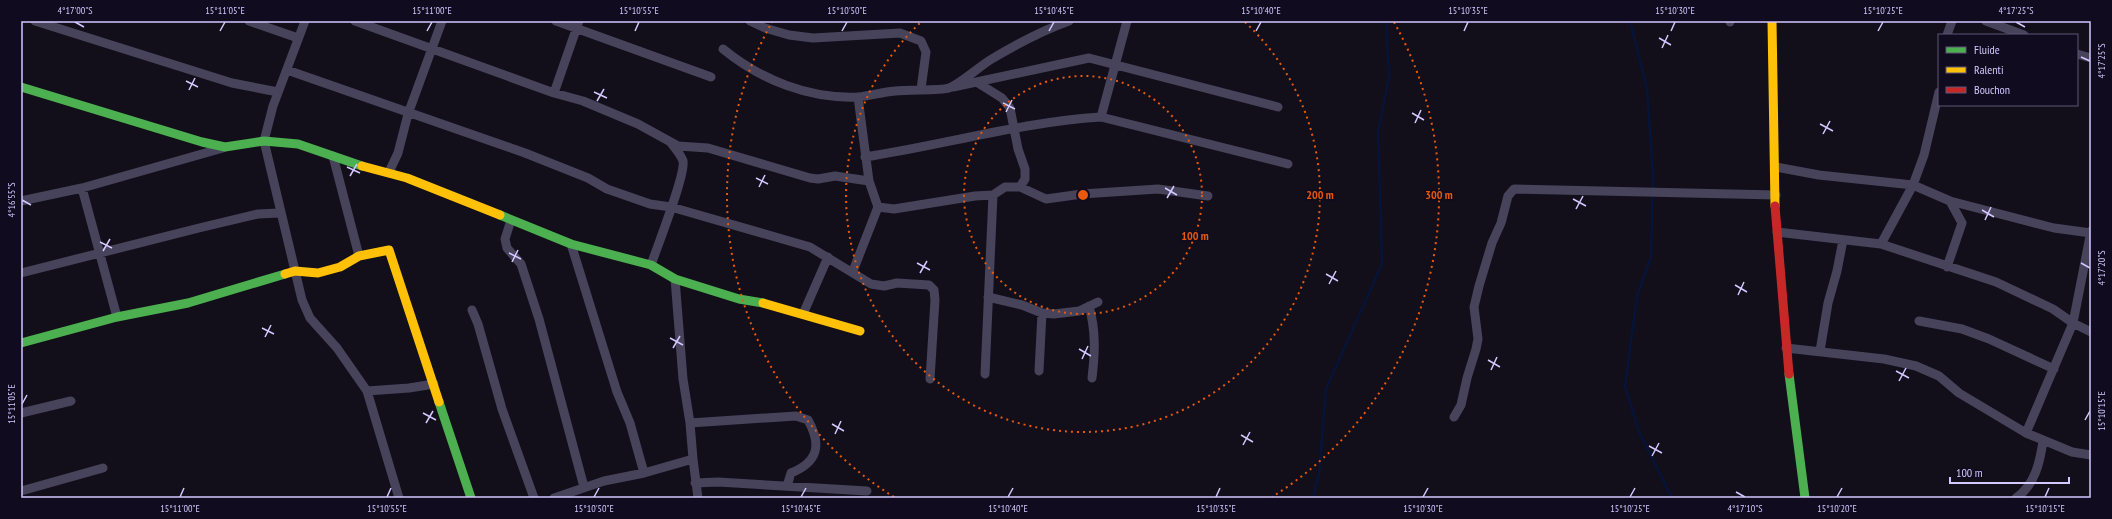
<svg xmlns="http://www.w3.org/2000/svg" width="2112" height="519" font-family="'PT Sans Narrow',sans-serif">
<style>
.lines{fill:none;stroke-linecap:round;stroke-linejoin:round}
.stream{stroke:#071439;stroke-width:2.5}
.street{stroke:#47435b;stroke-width:9}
.fast{stroke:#4caf50;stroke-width:9}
.slow{stroke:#ffc107;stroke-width:9}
.jam{stroke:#c62828;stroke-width:9}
.ticks{fill:none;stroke:#d3c8ff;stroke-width:1.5}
.ring{fill:none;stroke:#e8590c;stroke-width:2;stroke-dasharray:2 4}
.centre{fill:#e8590c;stroke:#100b1e;stroke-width:2}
.ring-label{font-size:12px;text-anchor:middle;font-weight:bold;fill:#e8590c;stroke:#100b1e;stroke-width:3.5;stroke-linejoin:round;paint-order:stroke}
.neatline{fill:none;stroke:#d3c8ff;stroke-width:1.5}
.ticks-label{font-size:10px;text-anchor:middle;fill:#d3c8ff}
</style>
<rect width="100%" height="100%" fill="#120f1a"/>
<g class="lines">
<!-- stream -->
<path class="stream" d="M 1630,21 L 1647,89 L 1653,176 L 1651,257 L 1637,296 L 1625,386 L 1639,432 L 1672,498
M 1313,498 L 1319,473 L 1326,389 L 1382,264 L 1378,132 L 1389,77 L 1386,21"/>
<!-- street -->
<path class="street" d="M 35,21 L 232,83 L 278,92
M 249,21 L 298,38
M 305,21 L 273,106 L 264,141 L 302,300 L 310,318 L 337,348 L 367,391 L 399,498
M 355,21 L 554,93 L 583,101 L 638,124 L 678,146 L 708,148 L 810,178 L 818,179 L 835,176 L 869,181 L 858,97
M 556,21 L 711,77
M 750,21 L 765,28 L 789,35 L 813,38 L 900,33 L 921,41 L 926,52 L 921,89
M 1986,21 L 2024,35
M 1730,22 L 1730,21
M 1947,35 L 1952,21
M 723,49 C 761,80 809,99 858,97 C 870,96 882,92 895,91 C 908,89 939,91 949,88 C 960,84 979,67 990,60 C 1015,45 1041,31 1069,21
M 2077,54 L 2091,58
M 287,70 L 525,153 L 588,178 L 607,189 L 650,204 L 671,207 L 810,247 L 871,284 L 884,286 L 897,283 L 929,285 L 934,290 L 935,300 L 930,379
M 978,83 L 1002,98 L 1010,108 L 1018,149 L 1025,169 L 1025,179 L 1020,187
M 953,87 L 1089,58 L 1278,107
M 554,93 L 579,21
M 1101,117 L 1127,21
M 333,156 L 359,256
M 865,157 C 944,145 1021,122 1101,117 L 1288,164
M 1776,167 L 1819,175 L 1913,185 L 1950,201 L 2054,228 L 2091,233
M 389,172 L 398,153 L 408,114 L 442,21
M 869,181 L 878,207 L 894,209 L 975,196 L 993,195 L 1005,187 L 1020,187 L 1046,199 L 1082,194 L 1158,189 L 1208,196
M 82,188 L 117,317
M 21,201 L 82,188 L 223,148
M 511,220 L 505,239 L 507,248 L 521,264 L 539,319 L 584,487
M 1777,232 L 1881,244 L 1996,282 L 2053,309 L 2073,323 L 2091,332
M 571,244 L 617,392 L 630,423 L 644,473
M 1881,244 L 1913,185 L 1924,155 L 1939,92
M 651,265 C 657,247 686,174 683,161 C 681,155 675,148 671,143
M 1947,267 L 1962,223 L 1950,201
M 853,271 L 878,207
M 21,273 L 199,228 L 258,214 L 279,213
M 675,279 L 683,379 L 690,423 L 693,459
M 988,297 L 1022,305 L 1042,313 L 1054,314 L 1079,311 L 1098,302
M 1089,306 C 1096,331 1095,353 1092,378
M 472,310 L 478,324 L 502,409 L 534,498
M 803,314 L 828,257
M 1919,321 L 1962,329 L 1989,339 L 2054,369
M 1786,348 L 1884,359 L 1916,366 L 1939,376 L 1959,393 L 2026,433 L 2072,452 L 2091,455
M 1820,351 L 1828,303 L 1837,271 L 1843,240
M 1039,371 L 1042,313
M 985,374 L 993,195
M 367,391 L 409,388 L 434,384
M 21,413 L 71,401
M 1454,417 L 1461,405 L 1467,378 L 1476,349 L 1478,339 L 1474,307 L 1479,286 L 1492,243 L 1501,223 L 1508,196 L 1514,189 L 1776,195
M 690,423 L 796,416 L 808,420 C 822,445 818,462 791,473 L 787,486
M 2026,433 L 2073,323 L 2091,231
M 695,483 L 718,482 L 867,491
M 21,491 L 103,468
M 554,498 L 604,481 L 644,473 L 693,459 L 698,498
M 2016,498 C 2035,485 2040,462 2043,441"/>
<!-- fast -->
<path class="fast" d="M 21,87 L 202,142 L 225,147 L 264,141 L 298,144 L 362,166
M 500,215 L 571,244 L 651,265 L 675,279 L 739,299 L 763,303
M 21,343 L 117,317 L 188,303 L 285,274
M 1789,374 L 1805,498
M 439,402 L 471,498"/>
<!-- slow -->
<path class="slow" d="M 1772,21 L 1775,206
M 362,166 L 407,178 L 500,215
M 285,274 L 295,271 L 318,273 L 340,267 L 359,256 L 389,250 L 439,402
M 763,303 L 860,331"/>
<!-- jam -->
<path class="jam" d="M 1775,206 L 1789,374"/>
</g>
<!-- ticks -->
<path class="ticks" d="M 75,22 L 84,27M 2016,22 L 2025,27M 220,31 L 225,22M 427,31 L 432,22M 635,31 L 639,22M 842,31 L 847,22M 1049,31 L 1054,22M 1256,31 L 1261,22M 1464,31 L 1468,22M 1671,31 L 1675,22M 1878,31 L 1883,22M 1659,38 L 1671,45M 1662,48 L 1668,35M 2081,57 L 2090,61M 186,81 L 198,87M 189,90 L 195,78M 594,92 L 607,98M 597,101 L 604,89M 1003,103 L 1015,109M 1006,112 L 1012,100M 1412,113 L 1424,120M 1415,123 L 1421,110M 1820,124 L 1833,131M 1823,134 L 1830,121M 347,167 L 360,173M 350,176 L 357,164M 756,178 L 768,184M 759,187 L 765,175M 1165,188 L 1177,195M 1167,198 L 1174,186M 1573,199 L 1586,206M 22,200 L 31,205M 1576,209 L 1583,196M 1982,210 L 1994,217M 1985,220 L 1991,207M 100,242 L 112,248M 103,251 L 110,239M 509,253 L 521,259M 512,262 L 518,250M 917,263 L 930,270M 2081,263 L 2090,268M 920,273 L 927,261M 1326,274 L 1338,281M 1329,284 L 1336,271M 1735,285 L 1747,292M 1738,295 L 1744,282M 262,328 L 274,334M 265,337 L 271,325M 670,338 L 683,345M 673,348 L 680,336M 1079,349 L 1091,356M 1082,359 L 1088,346M 1488,360 L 1500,367M 1491,370 L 1497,357M 1896,371 L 1909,378M 1899,381 L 1906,368M 22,404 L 27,395M 423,413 L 436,420M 2085,420 L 2090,411M 426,423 L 433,411M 832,424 L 844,431M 835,434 L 841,421M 1241,435 L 1253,442M 1243,445 L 1250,432M 1649,446 L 1662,453M 1652,456 L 1659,443M 1736,492 L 1745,497M 180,497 L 184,488M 387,497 L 391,488M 594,497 L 599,488M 801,497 L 806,488M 1008,497 L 1013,488M 1216,497 L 1220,488M 1423,497 L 1428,488M 1630,497 L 1635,488M 1837,497 L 1842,488M 2045,497 L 2049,488"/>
<!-- distance rings -->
<g class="ring">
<circle cx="1083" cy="195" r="119"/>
<path d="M1245 22A237 237 0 1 1 921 22"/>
<path d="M894 497A356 356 0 0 1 772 22M1394 22A356 356 0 0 1 1272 497"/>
</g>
<circle cx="1083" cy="195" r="6" class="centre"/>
<g class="ring-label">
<text x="1320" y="199">200 m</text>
<text x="1439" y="199">300 m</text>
<text x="1195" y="240">100 m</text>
</g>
<!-- border -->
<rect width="2112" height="519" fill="none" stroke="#100b1e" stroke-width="44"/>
<!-- legend -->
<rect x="1938" y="34" width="140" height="72" fill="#100b1e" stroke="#5e5778"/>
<rect x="1946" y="47" width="20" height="6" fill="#4caf50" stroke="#5e5778"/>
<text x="1974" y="54" font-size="12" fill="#d3c8ff">Fluide</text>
<rect x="1946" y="67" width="20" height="6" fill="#ffc107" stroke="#5e5778"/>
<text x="1974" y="74" font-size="12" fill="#d3c8ff">Ralenti</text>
<rect x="1946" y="87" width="20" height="6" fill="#c62828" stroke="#5e5778"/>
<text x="1974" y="94" font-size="12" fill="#d3c8ff">Bouchon</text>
<!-- scale -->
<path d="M1950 477v6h119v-6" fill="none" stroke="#d3c8ff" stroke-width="2"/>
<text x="1956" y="477" font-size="12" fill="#d3c8ff" stroke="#100b1e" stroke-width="3" paint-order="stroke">100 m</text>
<rect x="22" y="22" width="2068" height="475" class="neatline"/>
<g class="ticks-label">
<text x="75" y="14">4°17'00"S</text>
<text x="225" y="14">15°11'05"E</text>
<text x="432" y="14">15°11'00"E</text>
<text x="639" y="14">15°10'55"E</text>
<text x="847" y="14">15°10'50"E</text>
<text x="1054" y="14">15°10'45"E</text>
<text x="1261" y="14">15°10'40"E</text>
<text x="1468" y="14">15°10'35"E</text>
<text x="1675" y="14">15°10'30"E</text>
<text x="1883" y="14">15°10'25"E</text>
<text x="2016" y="14">4°17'25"S</text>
<text transform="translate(2101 61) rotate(-90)" y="4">4°17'25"S</text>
<text transform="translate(11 200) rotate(-90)" y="4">4°16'55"S</text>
<text transform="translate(2101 268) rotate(-90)" y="4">4°17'20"S</text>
<text transform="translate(11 404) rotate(-90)" y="4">15°11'05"E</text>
<text transform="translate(2101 411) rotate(-90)" y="4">15°10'15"E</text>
<text x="180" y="512">15°11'00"E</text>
<text x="387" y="512">15°10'55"E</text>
<text x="594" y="512">15°10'50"E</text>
<text x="801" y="512">15°10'45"E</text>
<text x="1008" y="512">15°10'40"E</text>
<text x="1216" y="512">15°10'35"E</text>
<text x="1423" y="512">15°10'30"E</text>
<text x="1630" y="512">15°10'25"E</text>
<text x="1745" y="512">4°17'10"S</text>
<text x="1837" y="512">15°10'20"E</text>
<text x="2045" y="512">15°10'15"E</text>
</g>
</svg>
